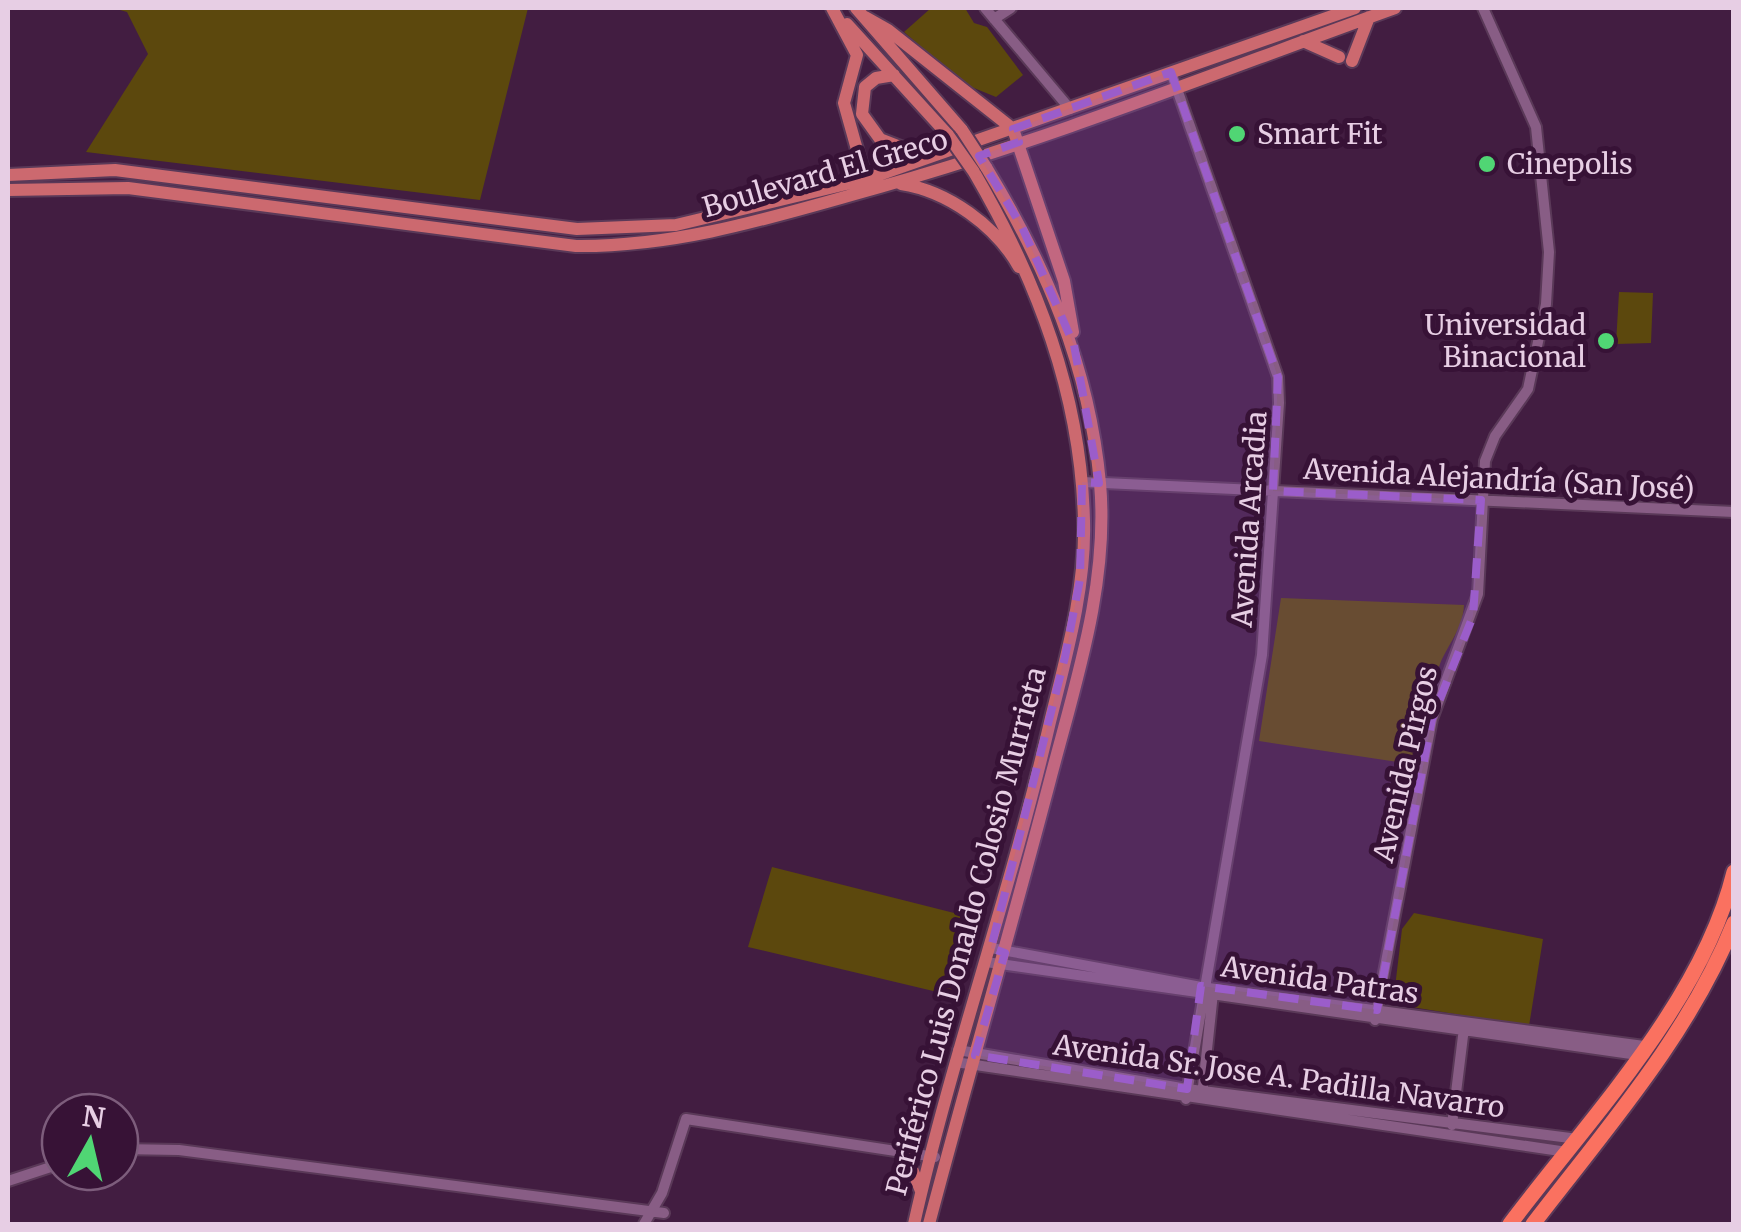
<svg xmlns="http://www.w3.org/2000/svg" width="1741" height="1232" font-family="Merriweather,serif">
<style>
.green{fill:#5c480d}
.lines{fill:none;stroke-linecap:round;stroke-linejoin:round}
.minor-casing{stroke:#5a3958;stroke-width:14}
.major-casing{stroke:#5a3958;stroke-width:16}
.highway-casing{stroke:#5a3958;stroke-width:19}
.minor{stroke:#885d85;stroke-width:10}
.major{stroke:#cc696f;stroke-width:12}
.highway{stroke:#fa7160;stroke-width:15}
.major-bridge-casing{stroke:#5a3958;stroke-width:16;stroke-linecap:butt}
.major-bridge{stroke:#cc696f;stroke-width:12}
.marked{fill:#9b5dca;fill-opacity:0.2;stroke:#9b5dca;stroke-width:8;stroke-dasharray:20 12;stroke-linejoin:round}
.poi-dot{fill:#50d674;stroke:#371236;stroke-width:4}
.labels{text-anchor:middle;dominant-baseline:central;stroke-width:10;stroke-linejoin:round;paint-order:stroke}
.poi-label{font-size:28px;fill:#e7cee4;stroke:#371236;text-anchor:start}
.street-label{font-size:28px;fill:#e7cee4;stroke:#371236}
</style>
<rect width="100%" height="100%" fill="#421d41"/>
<!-- green -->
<path class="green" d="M 113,8 L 528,8 L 480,200 L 86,152 L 148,54 L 127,12 Z
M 931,8 L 965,8 L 974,23 L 987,27 L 1023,75 L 996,97 L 964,84 L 904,32 Z
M 1619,292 L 1653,293 L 1651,343 L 1616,344 Z
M 1281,598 L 1464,605 C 1463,629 1448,644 1440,664 C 1427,697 1419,730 1411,764 L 1259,741 Z
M 772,867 L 970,917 L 950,995 L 748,947 Z
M 1414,913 L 1543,939 L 1529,1026 L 1393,1004 L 1402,929 Z"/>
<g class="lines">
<!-- minor casing -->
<g class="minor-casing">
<path id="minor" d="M 985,8 L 1070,109
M 994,19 L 1011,8
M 1171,72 L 1278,377 L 1279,403 L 1262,655 L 1186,1099
M 1082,482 L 1734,512
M 991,948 L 1201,987 L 1644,1046
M 986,962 L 1638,1055
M 1375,1020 L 1432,719 L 1478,594 L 1485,461 L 1495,436 L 1528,389 L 1546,304 L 1549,252 L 1536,127 L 1483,8
M 958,1050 L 1187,1089 L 1578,1139
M 955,1062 L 1567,1152
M 1202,1096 L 1213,993
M 1452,1125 L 1464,1028
M 120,1149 L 179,1150 L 664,1213
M 8,1181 L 60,1164
M 644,1224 L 662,1193 L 686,1119 L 935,1157"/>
</g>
<!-- major casing -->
<g class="major-casing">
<path id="major" d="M 832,8 L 857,55 L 844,103 L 863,171 L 870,181
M 856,8 L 962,130
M 865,17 L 888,30 L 1013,129 L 1064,281 L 1073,332
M 847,24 L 948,135
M 1303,41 L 1339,57
M 1352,61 L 1369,17
M 894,75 L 876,78 L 865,87 L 862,114 L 880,139 L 926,157
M 8,175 L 115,170 L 577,229 L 676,225 L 867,179 L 1355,8
M 901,184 C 948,191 996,226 1019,267
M 8,190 L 128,188 L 576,246 C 682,247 779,215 880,187 C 1054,138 1225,69 1395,8
M 905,1152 L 921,1191
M 914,1224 C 952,1055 1011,891 1050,722 C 1066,657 1086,588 1084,521 C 1081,395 1037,280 974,172
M 929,1224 C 968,1076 1011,929 1050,780 C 1075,684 1109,584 1100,483 C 1089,366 1046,266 986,167"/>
</g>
<!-- highway casing -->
<g class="highway-casing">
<path id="highway" d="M 1510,1224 C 1589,1119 1702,1002 1734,872
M 1533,1224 C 1605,1130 1689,1035 1734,923"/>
</g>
<!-- minor -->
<use href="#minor" class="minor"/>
<!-- major -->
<use href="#major" class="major"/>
<!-- highway -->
<use href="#highway" class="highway"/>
<!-- major-bridge casing -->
<g class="major-bridge-casing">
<path id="major-bridge" d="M 962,130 L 986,167
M 948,135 L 974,172"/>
</g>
<!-- major-bridge -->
<use href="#major-bridge" class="major-bridge"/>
</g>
<!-- marked area -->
<path class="marked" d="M 1171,72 L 1278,377 L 1273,491 L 1481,500 L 1473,616 L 1432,719 L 1377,1010 L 1201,986 L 1187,1089 L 975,1055 L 1005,953 L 991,948 L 1065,657 L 1080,579 L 1082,482 L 1099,483 L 1074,345 L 1022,227 L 979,156 L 1019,142 L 1013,129 Z"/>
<!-- markers -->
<g class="poi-dot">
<circle cx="1237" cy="134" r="10"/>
<circle cx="1487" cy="164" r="10"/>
<circle cx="1606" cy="341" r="10"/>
</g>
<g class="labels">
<!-- poi labels -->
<g class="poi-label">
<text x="1257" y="134">Smart Fit</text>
<text x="1507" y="164">Cinepolis</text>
<text x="1586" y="325" text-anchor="end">Universidad<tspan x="1586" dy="32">Binacional</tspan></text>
</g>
<!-- street labels -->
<g class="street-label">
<text transform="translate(825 173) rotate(-16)">Boulevard El Greco</text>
<text transform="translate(1499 479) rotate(3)">Avenida Alejandría (San José)</text>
<text transform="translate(1249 519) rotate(-86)">Avenida Arcadia</text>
<text transform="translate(1405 764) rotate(-77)">Avenida Pirgos</text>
<text transform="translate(966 931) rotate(-75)">Periférico Luis Donaldo Colosio Murrieta</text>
<text transform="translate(1320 980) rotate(8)">Avenida Patras</text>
<text transform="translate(1279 1076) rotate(8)">Avenida Sr. Jose A. Padilla Navarro</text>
</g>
</g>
<!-- border -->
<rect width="1741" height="1232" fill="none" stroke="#e7cee4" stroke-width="20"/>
<!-- north arrow -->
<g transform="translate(90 1142) rotate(8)"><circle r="48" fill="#371236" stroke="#7d5d7c" stroke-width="2.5"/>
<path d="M0-8L18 38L0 25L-18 38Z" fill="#50d674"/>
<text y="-15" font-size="28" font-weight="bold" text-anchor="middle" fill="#e7cee4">N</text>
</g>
</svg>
